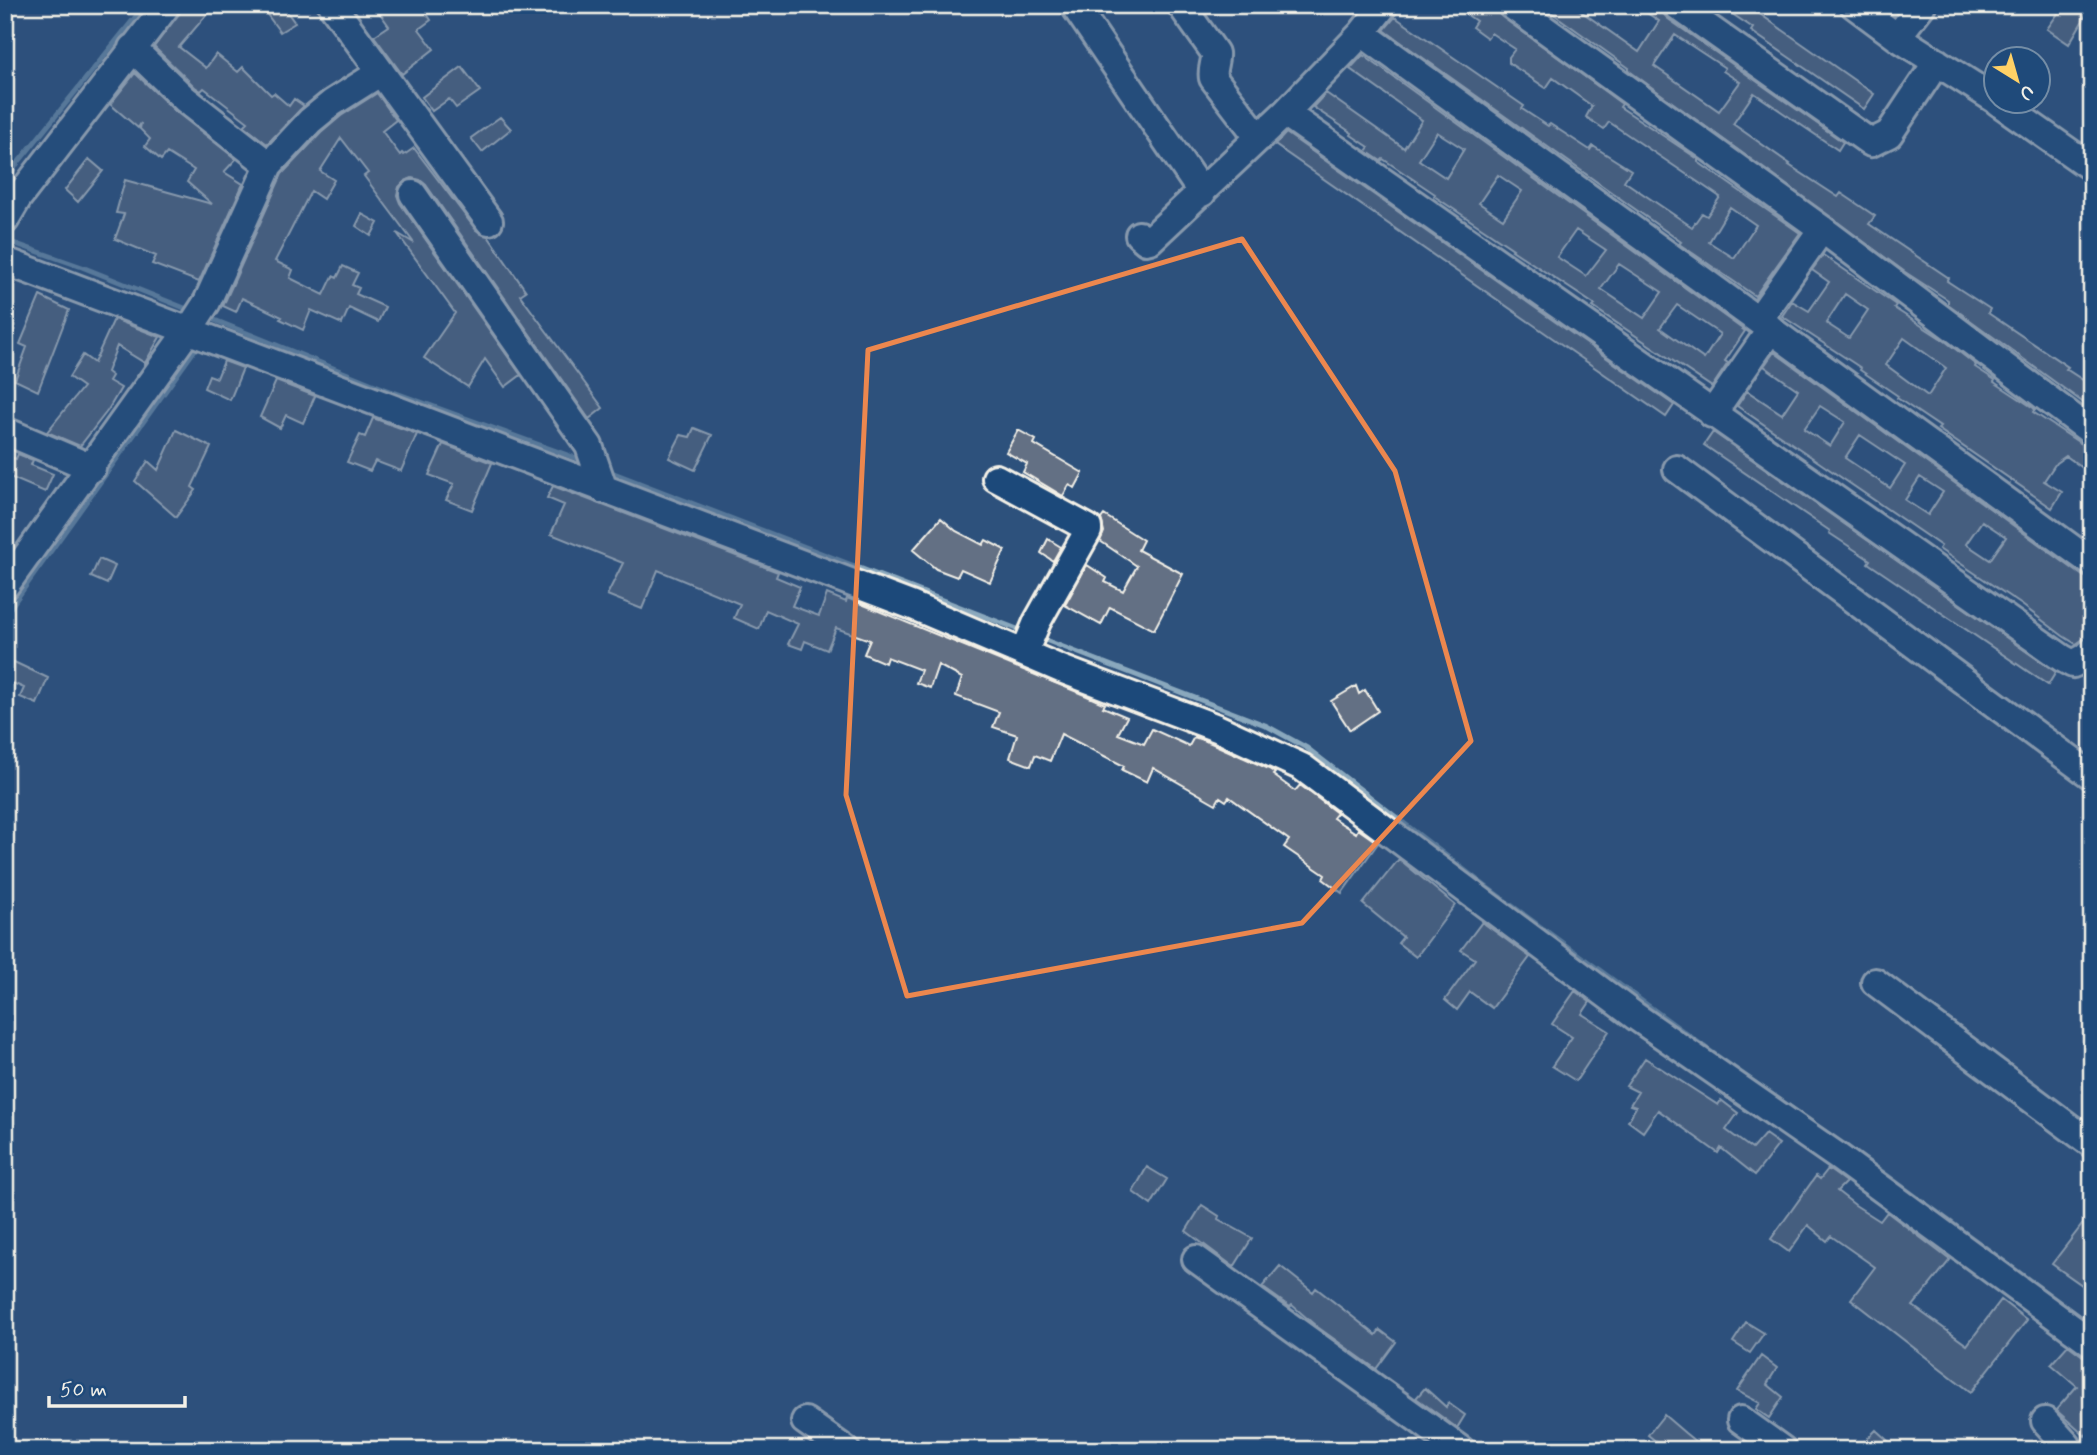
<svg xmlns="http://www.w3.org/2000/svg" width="2097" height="1455" font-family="Mynerve,sans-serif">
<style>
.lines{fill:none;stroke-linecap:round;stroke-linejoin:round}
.stream{stroke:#8aa8bd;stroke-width:5}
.building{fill:#646f84;stroke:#f4f1e8;stroke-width:2;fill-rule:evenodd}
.minor-casing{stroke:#f4f1e8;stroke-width:32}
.minor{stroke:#1f4a7a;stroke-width:26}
.marked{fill:none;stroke:#ec874e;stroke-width:5;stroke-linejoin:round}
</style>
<rect width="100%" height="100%" fill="#2d517c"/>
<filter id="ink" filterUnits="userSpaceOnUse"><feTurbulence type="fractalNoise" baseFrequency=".0143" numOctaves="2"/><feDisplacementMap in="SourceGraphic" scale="14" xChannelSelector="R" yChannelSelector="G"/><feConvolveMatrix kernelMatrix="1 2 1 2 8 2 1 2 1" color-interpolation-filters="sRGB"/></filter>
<g filter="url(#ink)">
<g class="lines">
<!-- stream -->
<path class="stream" d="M 5,184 L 17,164 L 145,5
M 5,240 L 82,267 L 192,311
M 207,317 L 385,389 L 584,461
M 606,470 L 1025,632
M 5,615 L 199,344
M 1040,638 L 1265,725 L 1307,748 L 1485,886 L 1710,1051 L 1873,1165 L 2092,1326"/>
</g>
<!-- building -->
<path class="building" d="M 185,5 L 215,5 L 179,47 L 206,68 L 216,54 L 238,72 L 243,67 L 271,95 L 274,93 L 289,106 L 294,99 L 304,106 L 267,144 L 244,126 L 248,122 L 204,88 L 201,91 L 195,87 L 154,47 Z
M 260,5 L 282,5 L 295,23 L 280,32 Z
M 374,5 L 421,5 L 431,20 L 419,29 L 434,49 L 402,74 L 374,36 L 389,26 Z
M 1453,5 L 1487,5 L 1622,104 L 1620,107 L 1698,159 L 1698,162 L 1800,233 L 1755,296 L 1694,254 L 1679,244 L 1681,242 L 1384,30 L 1395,17 L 1524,106 L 1522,109 L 1548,126 L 1550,124 L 1590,150 L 1593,146 L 1631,170 L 1624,181 L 1692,227 L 1702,213 L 1707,216 L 1720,197 L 1609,122 L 1604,129 L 1586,117 L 1592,106 L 1553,78 L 1546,88 L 1509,63 L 1509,57 L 1515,49 L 1491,33 L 1487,38 L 1472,27 L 1476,21 ZM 1730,207 L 1756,225 L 1734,258 L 1709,242 Z
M 1541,5 L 1572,5 L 1639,52 L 1659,21 L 1635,5 L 1661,5 L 1662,12 L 1667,18 L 1843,142 L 1838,150 L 1754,93 L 1733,124 L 1790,164 L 1789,165 L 1838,197 L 1841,193 L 1875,216 L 1869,224 L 1949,278 L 1947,281 L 1990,309 L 1988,313 L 2068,367 L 2066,369 L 2092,386 L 2092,409 L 1948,304 L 1948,300 L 1905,272 L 1628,70 L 1629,68 ZM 1675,35 L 1725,68 L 1723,71 L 1740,82 L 1719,111 L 1654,66 Z
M 1719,5 L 1747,5 L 1874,94 L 1864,109 L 1751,31 L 1753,28 Z
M 2064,5 L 2092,5 L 2069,44 L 2047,29 Z
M 1363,55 L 1745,331 L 1725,361 L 1728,363 L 1712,387 L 1593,307 L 1595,305 L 1512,250 L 1513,249 L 1434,196 L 1435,194 L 1383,159 L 1381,161 L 1366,151 L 1369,147 L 1351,135 L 1352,133 L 1313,107 L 1326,93 L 1404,148 L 1422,120 L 1350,69 ZM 1437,132 L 1464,149 L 1446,178 L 1419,160 ZM 1498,175 L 1522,191 L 1503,219 L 1479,203 ZM 1576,230 L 1606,250 L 1586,276 L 1557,257 ZM 1619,264 L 1662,292 L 1644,318 L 1601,289 ZM 1677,305 L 1720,334 L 1704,359 L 1660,328 Z
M 462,67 L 480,91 L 456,108 L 449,99 L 432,111 L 422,97 Z
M 135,73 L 175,111 L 236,159 L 224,172 L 243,184 L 199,282 L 152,264 L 156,256 L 115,239 L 124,214 L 116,213 L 125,180 L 212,204 L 187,182 L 194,170 L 167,153 L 161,160 L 145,146 L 150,139 L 140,129 L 141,123 L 138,128 L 110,104 Z
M 377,93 L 396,120 L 382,131 L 400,155 L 402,153 L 404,155 L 414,148 L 476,230 L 488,236 L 526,291 L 520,295 L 603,408 L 589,419 L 426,185 L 420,180 L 412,178 L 405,181 L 399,187 L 397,195 L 400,203 L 521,375 L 505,387 L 485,359 L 468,387 L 424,358 L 455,313 L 397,233 L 414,243 L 364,176 L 368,173 L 341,138 L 320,171 L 334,180 L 323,199 L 311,191 L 275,261 L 293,270 L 290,278 L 324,295 L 333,276 L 337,278 L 343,266 L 358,273 L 352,285 L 359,288 L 356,294 L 385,307 L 378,322 L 349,308 L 342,324 L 311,310 L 303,330 L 280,319 L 282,317 L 242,298 L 236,312 L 223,306 L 282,174 L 321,133 L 341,116 Z
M 500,117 L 511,129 L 482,152 L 471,138 Z
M 1286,133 L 1674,405 L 1666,417 L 1275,145 Z
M 89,159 L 103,171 L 78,202 L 65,190 Z
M 362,214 L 378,223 L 371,236 L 356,226 Z
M 1823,255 L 1896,305 L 1894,308 L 1945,341 L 1976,365 L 1975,367 L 1995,380 L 1994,382 L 2035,409 L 2033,412 L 2092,451 L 2092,455 L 2083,468 L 2066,456 L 2056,463 L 2044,481 L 2062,492 L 2052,508 L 1938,429 L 1940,427 L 1897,398 L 1898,396 L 1860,370 L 1861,368 L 1782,316 L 1792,301 L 1809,311 L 1829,282 L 1812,270 ZM 1845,294 L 1868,310 L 1849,338 L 1826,323 ZM 1904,338 L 1946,368 L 1928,396 L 1886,365 Z
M 40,296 L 69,310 L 38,391 L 15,380 L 27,347 L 20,344 Z
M 114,319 L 160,337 L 145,363 L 117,346 L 107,372 L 112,376 L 109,381 L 121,388 L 108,410 L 80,446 L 47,432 L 83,387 L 69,377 L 83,355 L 94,363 Z
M 1774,352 L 2083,576 L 2092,579 L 2092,627 L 2085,638 L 2076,644 L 2063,636 L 2022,605 L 1939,549 L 1941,546 L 1737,406 L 1747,391 L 1782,414 L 1798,390 L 1764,366 ZM 1820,406 L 1845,422 L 1830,446 L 1804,429 ZM 1860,435 L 1905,465 L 1890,488 L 1845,458 ZM 1920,477 L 1943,492 L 1928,515 L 1905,500 ZM 1982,521 L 2006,537 L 1990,560 L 1966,544 Z
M 224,361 L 243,368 L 230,400 L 204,388 L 209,375 L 217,378 Z
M 276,381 L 315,396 L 303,423 L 286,415 L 280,428 L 260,417 Z
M 373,418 L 417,434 L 401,471 L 375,461 L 370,471 L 347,462 L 360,435 L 365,437 Z
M 694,428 L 712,435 L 695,470 L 669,458 L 681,435 L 690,437 Z
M 176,430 L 211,447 L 192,487 L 196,490 L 176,517 L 135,481 L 148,461 L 158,470 Z
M 1018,430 L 1036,440 L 1034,444 L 1083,473 L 1075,488 L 1069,485 L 1063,496 L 1023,472 L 1027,464 L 1006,452 Z
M 1713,432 L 2056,672 L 2048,685 L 1868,563 L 1870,560 L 1829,533 L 1830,531 L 1704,445 Z
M 443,444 L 492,463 L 472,510 L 446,500 L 454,484 L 429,475 Z
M 18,454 L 33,460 L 31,465 L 53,474 L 45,492 L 5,475 L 13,458 L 16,459 Z
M 553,486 L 778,572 L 776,577 L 800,587 L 792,606 L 819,616 L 827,594 L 846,602 L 847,598 L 1087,696 L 1105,704 L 1103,707 L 1127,717 L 1118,734 L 1144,744 L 1152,729 L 1189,746 L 1194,737 L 1211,743 L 1269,769 L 1275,773 L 1273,775 L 1295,791 L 1300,785 L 1337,813 L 1333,818 L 1356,833 L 1358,829 L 1378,843 L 1342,893 L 1323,879 L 1325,875 L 1284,847 L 1289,840 L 1229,797 L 1226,801 L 1220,797 L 1216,804 L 1153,768 L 1147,782 L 1122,770 L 1124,766 L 1061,734 L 1050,761 L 1035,755 L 1031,766 L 1010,758 L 1017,735 L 993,727 L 999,712 L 956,696 L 962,678 L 938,665 L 930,688 L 916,683 L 921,670 L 887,657 L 885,663 L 864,654 L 870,640 L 836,628 L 827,650 L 805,641 L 802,649 L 788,644 L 798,624 L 766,610 L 759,629 L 734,618 L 740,604 L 658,570 L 642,609 L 607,595 L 623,563 L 551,534 L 564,505 L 547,498 Z
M 1104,515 L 1143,540 L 1138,550 L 1183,574 L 1154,630 L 1110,607 L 1101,625 L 1065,605 L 1087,565 L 1107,578 L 1105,582 L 1123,591 L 1137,566 L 1100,541 L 1104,532 L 1101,519 Z
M 941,518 L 956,531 L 983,545 L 986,540 L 1005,550 L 990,582 L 961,569 L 957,577 L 936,569 L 913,550 Z
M 1048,539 L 1061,547 L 1053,561 L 1041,553 Z
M 99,559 L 115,566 L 107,584 L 91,577 Z
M 14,662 L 48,678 L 37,704 L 20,697 L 24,688 L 6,680 Z
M 1356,686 L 1359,694 L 1365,690 L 1378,711 L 1350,730 L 1331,701 Z
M 1399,859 L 1455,905 L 1416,957 L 1398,943 L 1403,937 L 1363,904 Z
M 1482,922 L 1530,957 L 1492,1008 L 1470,992 L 1457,1010 L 1445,1000 L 1475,959 L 1461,950 Z
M 1575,991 L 1590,1002 L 1582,1014 L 1609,1031 L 1576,1081 L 1552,1066 L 1572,1037 L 1552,1024 Z
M 1645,1058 L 1718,1105 L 1721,1100 L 1738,1113 L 1726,1130 L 1752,1149 L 1765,1134 L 1779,1144 L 1755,1175 L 1721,1148 L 1718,1153 L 1658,1110 L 1643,1132 L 1628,1121 L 1636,1107 L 1630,1105 L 1638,1092 L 1626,1086 Z
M 1147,1167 L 1167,1179 L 1151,1205 L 1133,1192 Z
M 1828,1169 L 1846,1182 L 1837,1191 L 1855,1205 L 1880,1221 L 1887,1212 L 1950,1260 L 1913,1306 L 1967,1345 L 2001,1300 L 2027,1320 L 1971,1392 L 1851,1299 L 1875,1267 L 1831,1236 L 1827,1241 L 1808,1225 L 1789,1252 L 1771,1239 L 1816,1176 L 1820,1179 Z
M 1202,1205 L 1219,1216 L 1218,1219 L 1252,1238 L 1234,1267 L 1186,1231 Z
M 2092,1212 L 2092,1271 L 2082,1285 L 2052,1264 Z
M 1280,1266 L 1313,1292 L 1316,1288 L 1376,1335 L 1380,1330 L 1396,1342 L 1376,1369 L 1316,1326 L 1292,1305 L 1290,1307 L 1262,1287 Z
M 1746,1322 L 1764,1333 L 1750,1353 L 1733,1342 Z
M 2068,1345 L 2083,1356 L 2092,1359 L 2092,1427 L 2085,1436 L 2056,1410 L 2077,1386 L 2051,1364 Z
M 1761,1356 L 1777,1368 L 1767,1384 L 1783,1397 L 1769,1418 L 1756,1409 L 1760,1403 L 1737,1391 Z
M 1425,1388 L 1446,1407 L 1448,1403 L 1465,1415 L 1457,1428 L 1416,1398 Z
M 1664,1415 L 1685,1433 L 1706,1450 L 1667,1450 L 1648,1435 Z
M 1876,1430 L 1898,1450 L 1856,1450 Z"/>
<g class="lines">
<!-- minor casing -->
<g class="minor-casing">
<path id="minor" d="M 332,5 L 489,221
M 1074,5 L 1202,193
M 1181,5 L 1215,53 C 1216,62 1211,69 1213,78 L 1259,138
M 1384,5 L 1362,33 L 1285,113 L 2062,658 L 2073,664 L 2086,657 L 2092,651
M 1511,5 L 1822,229 L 2092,432
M 1676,5 L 1871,143 L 1889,134 L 1937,62
M 1854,5 L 1897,37 L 1996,100
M 1362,33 L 2092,563
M 1897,37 L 1922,5
M 132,48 L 185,99 L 269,165
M 1998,102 L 2092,168
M 413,194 L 589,446 L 604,490
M 5,220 L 18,198 L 167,5
M 1139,235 L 1146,241 L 1150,240 L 1285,113
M 5,261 L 913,606 L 1061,669 L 1217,728 L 1302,767 L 1635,1016 L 1837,1156 L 2092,1343
M 1758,320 L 1822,229
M 1712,414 L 1771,329
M 5,431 L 92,468
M 1677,469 L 2092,776
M 996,478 L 1088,528 L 1088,531 L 1037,622 L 1024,653
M 5,586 L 194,322 L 207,302 L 269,165 L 310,121 L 332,103 L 381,72
M 1875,982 L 2092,1144
M 1196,1259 L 1461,1450
M 1741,1420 L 1783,1450
M 805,1421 L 846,1450
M 2045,1421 L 2067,1445 L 2067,1450"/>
</g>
<!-- minor -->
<use href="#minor" class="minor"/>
</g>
</g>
<!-- marked area -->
<path d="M0 0H2097V1455H0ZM 1242,239 L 1395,471 L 1471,741 L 1302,923 L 907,996 L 846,795 L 868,350 Z" fill="#2d517c" fill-opacity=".55" fill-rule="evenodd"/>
<path class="marked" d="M 1242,239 L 1395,471 L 1471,741 L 1302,923 L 907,996 L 846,795 L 868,350 Z"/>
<!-- margin -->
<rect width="2097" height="1455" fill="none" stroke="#1f4a7a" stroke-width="28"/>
<rect x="14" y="14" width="2069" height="1427" fill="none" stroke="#f4f1e8" stroke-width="2.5" filter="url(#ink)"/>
<!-- north arrow -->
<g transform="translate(2017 80) rotate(143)"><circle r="33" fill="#1f4a7a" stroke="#748da6" stroke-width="2"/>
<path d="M0-5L12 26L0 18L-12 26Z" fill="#ffd166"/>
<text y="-10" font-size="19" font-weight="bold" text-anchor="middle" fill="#f4f1e8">U</text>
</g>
<!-- scale -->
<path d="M49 1396v10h136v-10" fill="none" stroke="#f4f1e8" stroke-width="3.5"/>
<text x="60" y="1396" font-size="21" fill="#f4f1e8" stroke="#1f4a7a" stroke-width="5" paint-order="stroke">50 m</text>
</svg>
